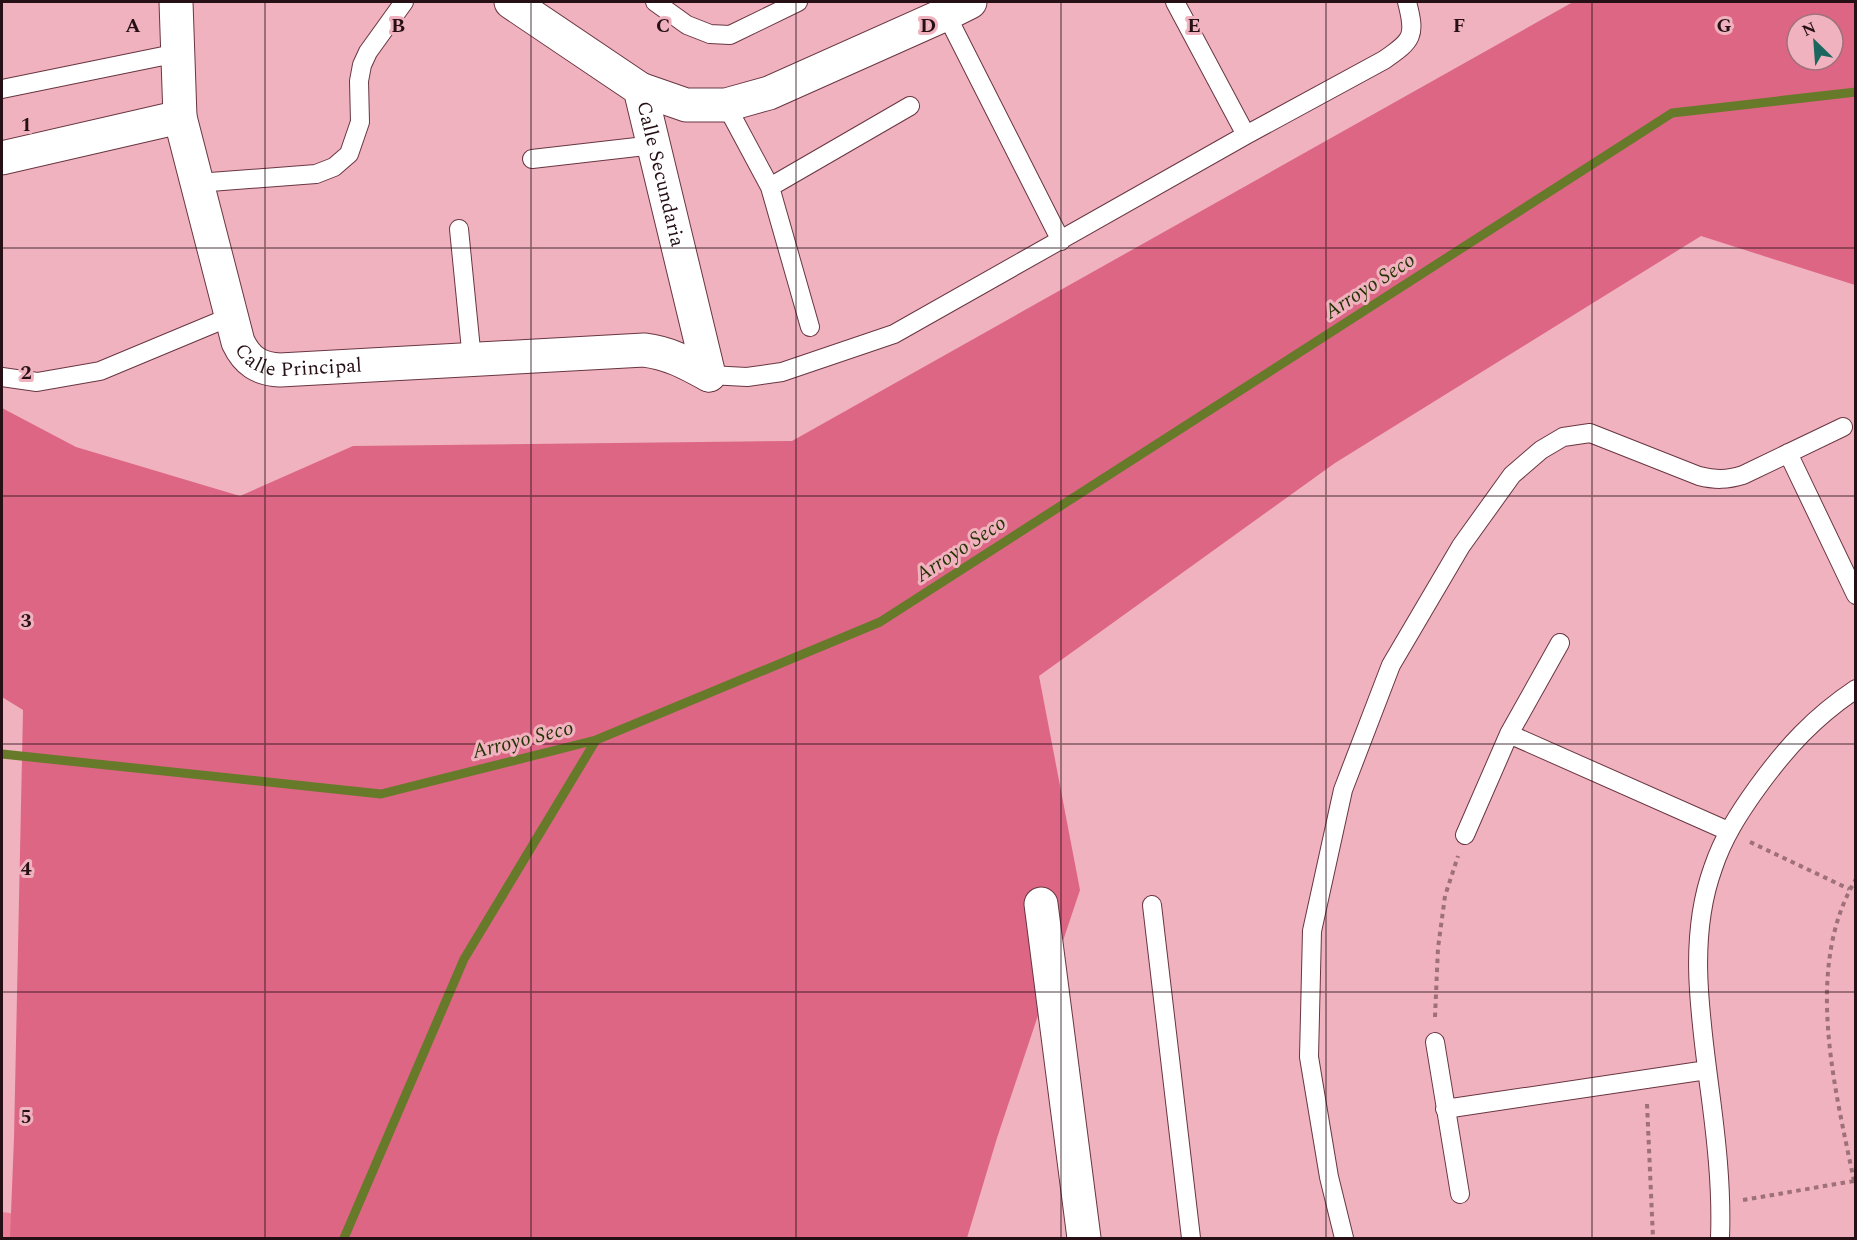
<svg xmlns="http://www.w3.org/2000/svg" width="1857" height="1240" font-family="Spectral,serif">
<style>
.green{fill:#ed8099}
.forest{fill:#dd6685;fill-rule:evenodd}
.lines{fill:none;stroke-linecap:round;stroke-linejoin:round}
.stream{stroke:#667a29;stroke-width:9}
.service-casing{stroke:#693642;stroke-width:20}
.minor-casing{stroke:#693642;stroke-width:35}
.path{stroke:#9e7079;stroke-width:4;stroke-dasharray:4.5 4.5;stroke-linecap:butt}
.service{stroke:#fff;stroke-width:18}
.minor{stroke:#fff;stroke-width:33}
.grid{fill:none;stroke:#261015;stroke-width:1.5;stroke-opacity:0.55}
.labels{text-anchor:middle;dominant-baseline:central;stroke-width:6;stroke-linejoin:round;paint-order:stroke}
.street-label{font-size:20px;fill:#261015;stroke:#f0b2be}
.water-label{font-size:21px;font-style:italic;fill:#253404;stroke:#f0b2be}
.grid-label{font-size:20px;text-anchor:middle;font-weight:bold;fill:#261015;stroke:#f0b2be;stroke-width:6;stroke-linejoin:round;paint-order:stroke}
</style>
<rect width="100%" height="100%" fill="#f0b2be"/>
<!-- green -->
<path class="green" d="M 2,1212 L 24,1215 L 20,1238 L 2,1238 Z"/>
<!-- forest -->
<path class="forest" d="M 1573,2 L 1855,2 L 1855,285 L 1701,236 L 1335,463 L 1039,676 L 1080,890 L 997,1138 L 967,1238 L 10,1238 L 14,1138 L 23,710 L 2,697 L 2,408 L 76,447 L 240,496 L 353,446 L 792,441 ZM 1797,24 L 1833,24 L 1833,60 L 1797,60 Z"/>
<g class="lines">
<!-- stream -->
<path class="stream" d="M 2,754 L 381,794 L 596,740 L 880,622 L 1672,113 L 1856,92
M 344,1238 L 464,959 L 596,740"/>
<!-- service casing -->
<g class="service-casing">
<path id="service" d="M 655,2 L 687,25 L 710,34 L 730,35 L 798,2
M 1175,2 L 1246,135
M 946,14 L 1061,241
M 2,89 L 178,53
M 726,105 L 770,187 L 810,327
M 532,159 L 654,145
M 197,183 L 316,174 L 334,167 L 349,154 L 360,122 L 359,81 L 362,65 L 368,52 L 404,2
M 770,187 L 910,106
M 459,229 L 472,360
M 709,375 L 747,377 L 782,372 L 894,334 L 1246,135 L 1384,60 C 1413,40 1416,36 1407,2
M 2,377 L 37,382 L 100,371 L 232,316
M 1788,453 L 1856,595
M 1509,734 L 1728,831
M 1465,835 L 1509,734 L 1560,643
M 1152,905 L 1191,1238
M 1435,1042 L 1460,1194
M 1445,1109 L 1707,1070
M 1344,1238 L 1329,1177 L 1309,1057 L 1312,931 L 1343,790 L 1391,665 L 1461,546 L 1512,475 L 1541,450 L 1563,437 L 1590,433 L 1699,476 C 1715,480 1727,480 1743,475 L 1843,427
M 1720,1238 C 1722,1187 1716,1136 1709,1084 C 1700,1013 1688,937 1713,868 C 1723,838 1739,813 1757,788 C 1786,748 1814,717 1856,689"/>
</g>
<!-- minor casing -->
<g class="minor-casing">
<g id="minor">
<path id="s1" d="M 176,2 L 180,117 L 238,342 C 247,361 259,369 280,370 L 644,350 C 669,353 687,363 709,375"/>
<path id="s2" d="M 511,2 L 640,89 L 709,375"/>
<path d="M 640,89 L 686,105 L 726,105 L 769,93 L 946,14 L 970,2"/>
<path d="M 2,158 L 180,117"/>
<path d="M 1041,904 L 1084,1238"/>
</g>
</g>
<!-- path -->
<path class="path" d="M 1750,842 L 1849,889
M 1435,1017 L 1438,948 L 1445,896 L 1458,856
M 1647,1104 L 1653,1238
M 1854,1181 C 1835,1088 1803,967 1856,879
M 1743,1200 L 1854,1181"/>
<!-- service -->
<use href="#service" class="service"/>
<!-- minor -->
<use href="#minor" class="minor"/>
</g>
<!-- grid -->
<path class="grid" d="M 265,2 L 265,1238M 531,2 L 531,1238M 796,2 L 796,1238M 1061,2 L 1061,1238M 1326,2 L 1326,1238M 1592,2 L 1592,1238M 2,248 L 1856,248M 2,496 L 1856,496M 2,744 L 1856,744M 2,992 L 1856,992"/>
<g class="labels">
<!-- street labels -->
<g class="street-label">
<text stroke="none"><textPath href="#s2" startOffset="243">Calle Secundaria</textPath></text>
<text stroke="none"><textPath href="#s1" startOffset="417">Calle Principal</textPath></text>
</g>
<!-- water labels -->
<g class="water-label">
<text transform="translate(1370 286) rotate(-33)">Arroyo Seco</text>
<text transform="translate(961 549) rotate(-33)">Arroyo Seco</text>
<text transform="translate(523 740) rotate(-14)">Arroyo Seco</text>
</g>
</g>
<g class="grid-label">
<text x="133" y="32">A</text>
<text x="398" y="32">B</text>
<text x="663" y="32">C</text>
<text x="928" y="32">D</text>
<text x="1194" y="32">E</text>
<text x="1459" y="32">F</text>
<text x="1724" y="32">G</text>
<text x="26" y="131">1</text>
<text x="26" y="379">2</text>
<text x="26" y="627">3</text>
<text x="26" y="875">4</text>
<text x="26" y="1123">5</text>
</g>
<!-- border -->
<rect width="1857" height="1240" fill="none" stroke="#261015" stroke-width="6"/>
<!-- north arrow -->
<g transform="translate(1815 42) rotate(335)"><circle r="28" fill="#f0b2be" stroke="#9f717a" stroke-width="1.5"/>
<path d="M0-4.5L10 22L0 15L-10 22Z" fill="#1b665f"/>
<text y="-9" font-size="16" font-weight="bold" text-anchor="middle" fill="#261015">N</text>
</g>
</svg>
